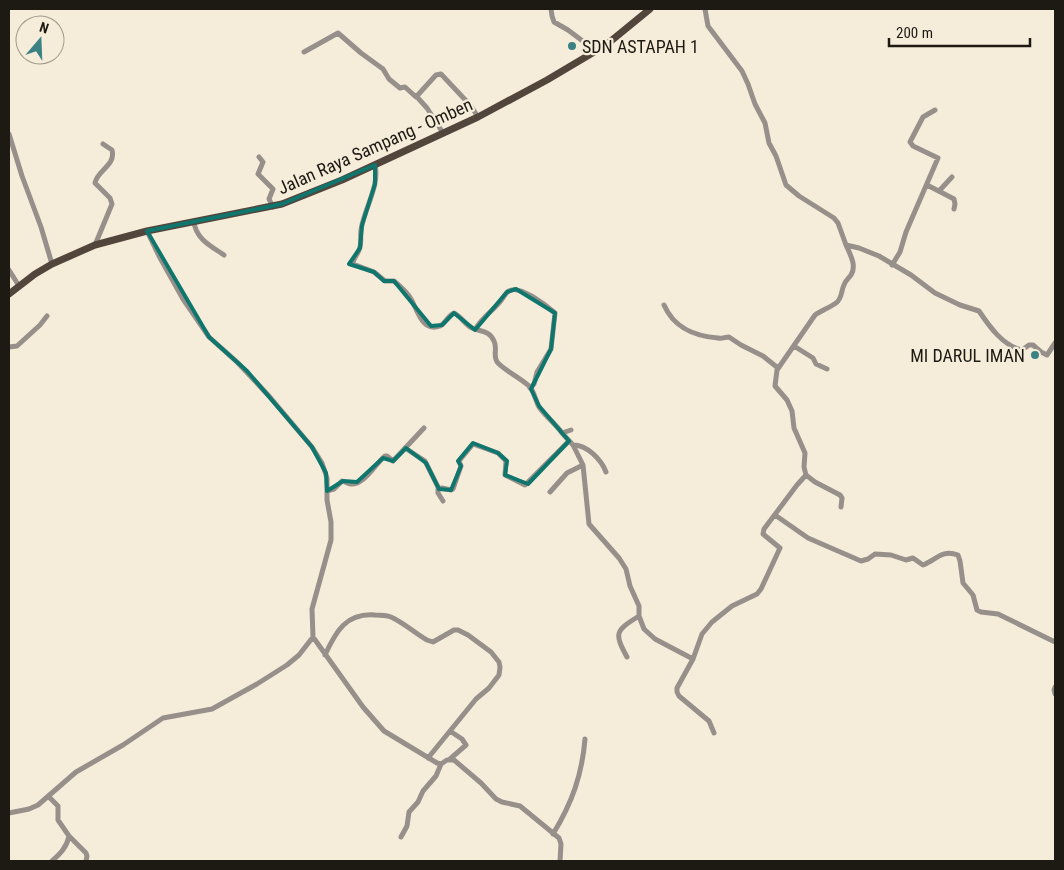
<svg xmlns="http://www.w3.org/2000/svg" width="1064" height="870" font-family="'Roboto Condensed',sans-serif">
<style>
.lines{fill:none;stroke-linecap:round;stroke-linejoin:round}
.minor{stroke:#97908a;stroke-width:5}
.major{stroke:#52453c;stroke-width:7}
.marked{fill:none;stroke:#0f766e;stroke-width:4;stroke-linejoin:round}
.poi-dot{fill:#3a8283;stroke:#f6ecda;stroke-width:2}
.labels{text-anchor:middle;dominant-baseline:central;stroke-width:4.5;stroke-linejoin:round;paint-order:stroke}
.poi-label{font-size:18px;fill:#1d1a13;stroke:#f6ecda;text-anchor:start}
.street-label{font-size:18px;fill:#1d1a13;stroke:#f6ecda}
</style>
<rect width="100%" height="100%" fill="#f6ecda"/>
<g class="lines">
<!-- minor -->
<path class="minor" d="M 551,9 L 552,16 L 554,22 L 568,30 L 596,51
M 705,9 L 708,26 L 742,71 L 748,84 L 755,104 L 765,123 L 769,143 L 776,156 L 786,185 L 799,196 L 834,218 L 838,223 L 846,245 L 859,248 L 879,256 L 911,275 L 935,293 L 960,305 L 979,311 C 989,326 1003,346 1022,350 L 1029,345 L 1033,345 L 1041,352 L 1047,355 L 1055,343
M 304,52 L 338,33 L 361,53 L 383,69 L 389,79 L 400,88 L 405,87 L 416,97 L 436,75 L 441,74 L 471,106 L 478,117
M 417,97 L 427,108 L 443,133
M 9,134 L 22,176 L 41,227 L 52,264
M 259,157 L 263,162 L 258,174 L 273,189 L 269,199 L 273,207
M 375,165 C 380,186 364,209 361,230 C 360,237 362,244 359,250 C 357,256 353,258 353,264 L 374,272 L 385,281 L 394,281 C 400,286 407,292 411,299 C 417,309 422,333 440,326 C 446,323 448,315 454,313 C 461,316 465,325 472,328 C 481,332 489,330 494,341 C 498,349 492,357 498,363 C 507,372 519,377 529,386 C 535,392 535,400 539,407 C 546,417 556,424 562,433 L 571,430
M 927,185 L 954,199 L 955,204 L 954,209
M 939,191 L 952,177
M 194,222 C 196,239 211,246 224,255
M 147,231 L 159,256 L 183,299 L 209,337 L 237,362 L 269,396 L 312,447 L 322,463 L 327,478 L 327,500 L 331,522 L 331,540 L 312,609 L 313,637 L 363,707 L 384,731 L 437,763 L 441,764 L 447,760 L 454,760 L 481,783 L 496,799 L 502,802 L 520,806 L 559,838 L 561,844 L 560,861
M 95,245 L 112,204 L 110,198 L 95,183 C 97,170 116,166 112,150 L 103,144
M 892,265 L 900,252 L 906,232 L 938,158 L 913,146 L 910,142 L 923,117 L 935,110
M 9,270 L 19,286
M 664,305 C 674,328 694,336 718,338 C 722,339 725,337 729,337 L 741,345 L 763,356 L 778,368
M 476,328 C 482,318 491,312 499,303 C 503,299 505,293 509,291 C 519,284 547,306 555,313 L 551,349 L 537,372 L 534,384 L 530,388
M 794,346 L 813,358 L 816,364 L 827,369
M 9,347 L 17,346 L 40,325 L 47,316
M 562,433 L 573,445 L 583,465 L 589,524 L 619,558 L 626,569 L 630,586 L 639,606 L 639,616 C 615,631 614,633 627,657
M 573,445 C 587,445 601,459 606,472
M 405,448 L 425,461 L 439,489
M 806,475 L 815,482 L 840,495 L 842,498 L 841,507
M 327,491 L 334,489 L 342,481 C 345,482 347,483 350,484 C 364,486 376,463 385,456 L 387,456 L 393,461 L 424,428
M 550,492 L 567,473 L 583,465
M 443,501 L 438,493 L 438,489 L 442,488 L 451,490 L 453,489 L 461,466 L 459,461 L 473,444 L 498,453 L 506,461 L 505,475 L 525,485 L 569,441
M 775,515 L 808,538 L 861,561 L 868,559 L 875,554 L 891,555 L 906,560 L 913,558 L 923,565 C 936,560 942,549 958,555 L 960,561 L 963,583 L 973,595 L 977,610 L 981,612 L 998,614 L 1055,642
M 639,616 L 644,629 L 655,639 L 693,659 L 702,634 L 712,622 L 732,606 L 757,594 L 761,589 L 780,548 L 763,534 L 764,529 L 797,485 L 806,475 L 804,467 L 805,453 L 794,428 L 792,411 L 787,400 L 775,386 L 777,370 L 815,315 C 822,310 829,308 836,303 C 842,299 841,291 844,285 C 845,281 848,279 851,275 C 857,266 850,254 846,245
M 325,655 C 336,631 346,613 375,615 C 381,615 386,615 391,617 C 404,623 415,633 427,640 L 433,642 L 454,630 L 458,630 L 468,635 L 491,652 L 499,662 L 500,667 L 499,675 L 489,688 L 476,699 L 428,758
M 693,659 L 677,688 L 677,692 L 679,696 L 709,721 L 714,733
M 1055,687 L 1054,690 L 1055,694
M 450,731 L 462,739 L 466,745 L 450,759
M 49,797 L 58,806 L 58,820 L 69,836 C 67,847 60,854 52,861
M 9,813 L 29,809 L 38,805 L 76,772 L 123,745 L 163,718 L 212,709 L 257,684 L 287,665 L 299,655 L 313,637
M 553,834 C 572,803 582,775 585,739
M 69,836 L 86,853 L 87,856 L 86,861
M 401,837 L 407,826 L 409,812 L 418,802 L 423,791 L 436,776 L 441,764"/>
<!-- major -->
<path class="major" d="M 9,294 L 35,274 L 52,264 L 95,245 L 147,231 L 282,204 L 342,180 L 478,117 L 547,80 L 606,45 L 650,9"/>
</g>
<!-- marked area -->
<path class="marked" d="M 375,165 L 375,184 L 362,225 L 360,248 L 349,264 L 374,272 L 384,281 L 394,281 L 431,326 L 442,325 L 454,313 L 475,330 L 507,292 L 516,289 L 555,313 L 551,349 L 531,389 L 539,406 L 569,441 L 528,484 L 505,475 L 507,461 L 498,453 L 473,443 L 458,461 L 461,466 L 451,490 L 439,489 L 426,463 L 406,448 L 393,461 L 383,458 L 357,482 L 343,481 L 327,491 L 326,473 L 312,447 L 247,371 L 209,337 L 147,231 L 282,204 Z"/>
<!-- markers -->
<g class="poi-dot">
<circle cx="572" cy="46" r="5"/>
<circle cx="1035" cy="355" r="5"/>
</g>
<g class="labels">
<!-- poi labels -->
<g class="poi-label">
<text x="582" y="46">SDN ASTAPAH 1</text>
<text x="1025" y="355" text-anchor="end">MI DARUL IMAN</text>
</g>
<!-- street labels -->
<g class="street-label">
<text transform="translate(375 146) rotate(-24)">Jalan Raya Sampang - Omben</text>
</g>
</g>
<!-- border -->
<rect width="1064" height="870" fill="none" stroke="#1d1a13" stroke-width="20"/>
<!-- north arrow -->
<g transform="translate(40 40) rotate(19)"><circle r="24" fill="#f6ecda" stroke="#9f988a"/>
<path d="M0-4L9 19L0 12L-9 19Z" fill="#3a8283"/>
<text y="-8" font-size="14" font-weight="bold" text-anchor="middle" fill="#1d1a13">N</text>
</g>
<!-- scale -->
<path d="M889 38v8h141v-8" fill="none" stroke="#1d1a13" stroke-width="2.5"/>
<text x="896" y="38" font-size="15" fill="#1d1a13" stroke="#f6ecda" stroke-width="4" paint-order="stroke">200 m</text>
</svg>
